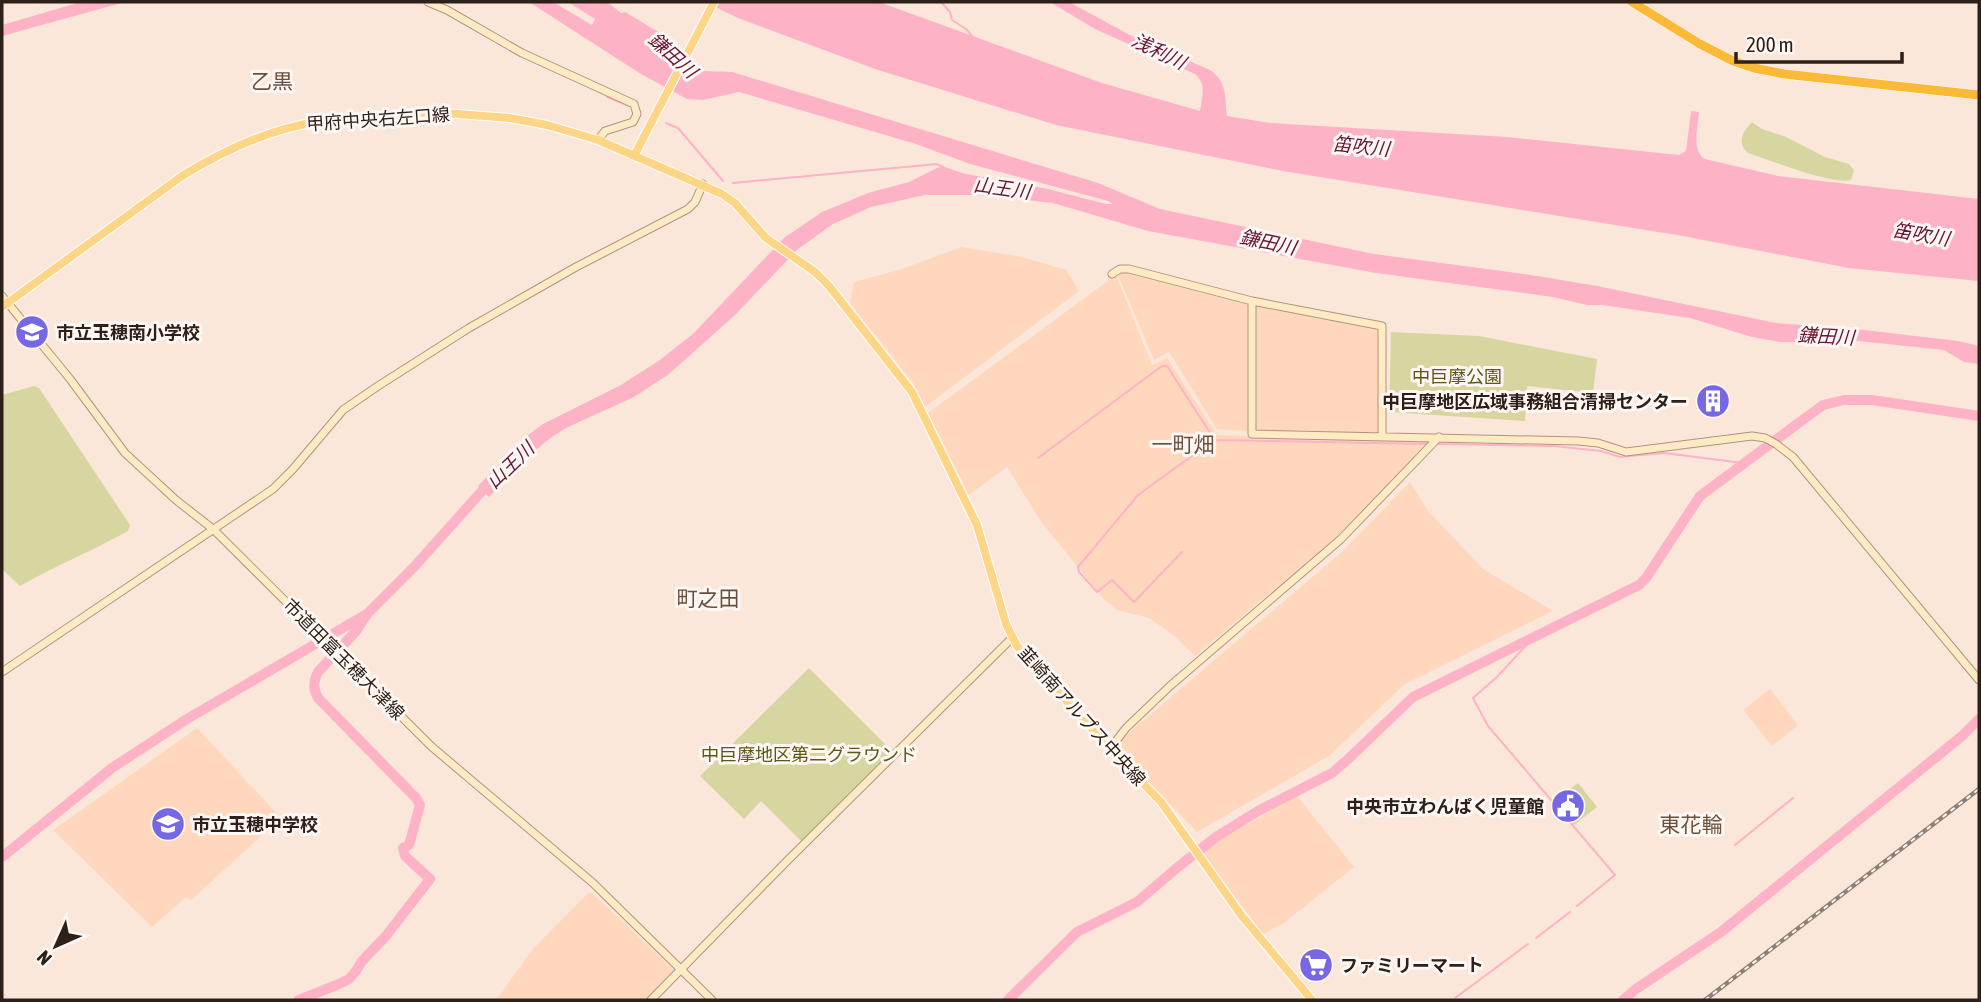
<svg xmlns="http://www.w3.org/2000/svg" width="1981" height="1002" font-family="'Asap Condensed','Noto Sans JP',sans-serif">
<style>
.built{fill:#ffd7bd}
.green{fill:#d7d5a0}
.water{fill:#feb2c5}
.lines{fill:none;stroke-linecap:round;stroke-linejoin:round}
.stream{stroke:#feb2c5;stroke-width:2}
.river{stroke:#feb2c5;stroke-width:10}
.secondary-casing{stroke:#b2937f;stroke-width:9}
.primary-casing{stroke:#fff;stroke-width:10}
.highway-casing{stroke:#fff;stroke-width:10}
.secondary{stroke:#feeac3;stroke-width:7}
.primary{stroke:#fcd586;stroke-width:8}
.highway{stroke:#fab936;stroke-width:9}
.rail-casing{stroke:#8f7f75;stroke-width:4.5}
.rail{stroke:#fef7f3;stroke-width:2;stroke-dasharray:5;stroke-linecap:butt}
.labels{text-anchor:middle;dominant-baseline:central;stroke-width:6;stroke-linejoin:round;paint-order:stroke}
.street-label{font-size:18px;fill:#2c2019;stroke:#fef7f3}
.poi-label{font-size:18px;font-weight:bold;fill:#2c2019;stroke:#fef7f3;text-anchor:start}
.park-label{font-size:18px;fill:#5d5915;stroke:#fef7f3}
.water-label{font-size:19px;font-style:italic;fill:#671735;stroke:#fef7f3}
.quarter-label{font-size:21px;fill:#6c503e;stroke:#fef7f3}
</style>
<rect width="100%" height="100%" fill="#fbe7da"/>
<!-- built -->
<path class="built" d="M 961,247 L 1022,257 L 1066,270 L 1079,291 L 925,407 L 912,381 L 850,303 L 854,282 L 902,269 Z
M 1128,272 L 1250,304 L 1248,431 L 1217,429 L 1169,352 L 1154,360 L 1118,275 Z
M 1116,275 L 1152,365 L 1167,358 L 1217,435 L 1432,441 L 1341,533 L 1195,656 L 1173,635 L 1149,618 L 1117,610 L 1104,599 L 1042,523 L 1007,467 L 969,495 L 928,413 Z
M 1256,306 L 1379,329 L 1379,433 L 1256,431 Z
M 1410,482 L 1428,511 L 1483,569 L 1553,611 L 1405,684 L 1329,756 L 1197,832 L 1115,748 L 1118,742 L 1343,551 Z
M 1770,689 L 1798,725 L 1772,746 L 1743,710 Z
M 197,728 L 281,818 L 191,900 L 186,897 L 152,927 L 53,830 Z
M 1297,796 L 1354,867 L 1284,923 L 1263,934 L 1202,853 L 1221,839 Z
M 588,893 L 592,893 L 675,971 L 646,1000 L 499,1000 L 497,999 L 532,950 Z"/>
<!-- green -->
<path class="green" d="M 1752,122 L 1762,129 L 1786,137 L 1825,157 L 1849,164 L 1854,170 L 1851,180 C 1830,185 1770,160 1748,153 C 1736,143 1743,131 1752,122 Z
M 1391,332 L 1479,336 L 1597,359 L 1593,393 L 1527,386 L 1525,421 L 1389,412 Z
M 34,386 L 39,388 L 130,525 L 128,531 C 92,551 55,566 20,586 L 2,569 L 2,395 Z
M 809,668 L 896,755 L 804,844 L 761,801 L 744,819 L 700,776 Z
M 1578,783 L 1597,807 L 1574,825 L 1555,801 Z"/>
<!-- water -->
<path class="water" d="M 81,2 L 125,2 L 2,36 L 2,25 Z
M 529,2 L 553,2 L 592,25 L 595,19 L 568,2 L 607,2 L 665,47 L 704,71 L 732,72 L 1098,183 L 1160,209 L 1374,254 L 1531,275 L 1597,286 L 1776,323 L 1856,329 L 1958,341 L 1979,346 L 1979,364 L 1964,362 L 1944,350 L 1858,341 L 1780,342 L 1752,337 L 1690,318 L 1602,305 L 1587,305 L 1553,297 L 1376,273 L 1148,231 L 1053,203 L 977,195 L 925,195 L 871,207 L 833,224 L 798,249 L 735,315 L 669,374 L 634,397 L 568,427 L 553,436 L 527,457 L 489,497 L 478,486 L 524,438 L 543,424 L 621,385 L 660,360 L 694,333 L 784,238 L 822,212 L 868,193 L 909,182 L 941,166 L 966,174 L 1048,189 L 1106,204 L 1113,204 L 1108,201 L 970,164 L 916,144 L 739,92 L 703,100 L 687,99 L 641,74 Z
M 705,2 L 879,2 L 1102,83 L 1200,111 C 1202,97 1207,84 1195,74 L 1095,29 L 1050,2 L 1069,2 L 1128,34 L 1210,70 C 1227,81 1225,98 1227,116 L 1270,123 L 1507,137 L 1679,155 L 1686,151 L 1691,111 L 1699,112 C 1698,127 1691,152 1705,159 L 1778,176 L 1979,199 L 1979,281 L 1849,268 L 1683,236 L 1283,171 L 1056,125 L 875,69 L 738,18 Z"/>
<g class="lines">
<!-- stream -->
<path class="stream" d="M 941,2 L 950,12 L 952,20 L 966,29 L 972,36
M 607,97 L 629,106
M 666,123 L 678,128 L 723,181
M 733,183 L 937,164 L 943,167
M 1438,444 L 1554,446 L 1601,451 L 1620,457 L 1664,453 L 1743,463
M 1038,458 L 1162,366 L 1167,366 L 1214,439
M 1182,552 L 1134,602 L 1112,580 L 1097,592 L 1079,572 L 1078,567 L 1138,495 L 1214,440 L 1429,444
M 1533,638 L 1497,677 L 1473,698 L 1488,726 L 1615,875 L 1577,906
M 1735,845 L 1793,798
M 1536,938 L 1570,912
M 1455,998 L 1528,944"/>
<!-- river -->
<path class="river" d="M 624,17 L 665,42 L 681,61
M 2,857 L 112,768 L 187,719 L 365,615
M 299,1000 L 339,984 L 349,979 L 356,971 L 362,961 L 386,936 L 430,879 L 405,856 L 403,848 L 409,845 L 420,805 L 416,798 L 318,698 C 313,689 313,682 318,672 L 356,631 L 368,613 L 414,567 L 490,482
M 1008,1000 L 1077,932 L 1137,902 L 1178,867 L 1216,837 L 1258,811 L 1332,773 L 1346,761 L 1413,697 L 1639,585 L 1646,578 L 1700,496 L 1823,405 L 1844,400 L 1872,400 L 1979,416
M 1623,1000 L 1636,989 L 1721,932 L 1962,736 L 1979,719"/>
<!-- secondary casing -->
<g class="secondary-casing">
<path id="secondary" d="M 428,2 L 447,10 L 522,53 L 634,104 L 637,114 L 633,122 L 605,131 L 598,140
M 1112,274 L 1120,269 L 1129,269 L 1252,301 L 1382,326 L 1382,436
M 2,296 L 70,379 L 125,453 L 176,500 L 213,529 L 432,747 L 593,883 L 712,1000
M 1252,301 L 1252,434 L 1578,441 L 1598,443 L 1626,452 L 1752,436 L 1765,438 L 1776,444 L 1793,457 L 1979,680
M 2,672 L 273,489 L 293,469 L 343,410 L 378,386 L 469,328 L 576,267 L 688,209 L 695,202 L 703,184
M 1110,749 L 1126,728 L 1170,686 L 1341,539 L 1439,437
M 651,1000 L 787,861 L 1012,638"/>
</g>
<!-- primary casing -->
<g class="primary-casing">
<path id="primary" d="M 635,154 L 714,2
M 2,307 L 182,176 C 224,150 267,130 316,122 L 431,112 L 510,118 L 547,125 L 598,140 L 722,194 L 735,203 L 766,238 L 815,272 L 829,286 L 912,392 L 977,525 L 1006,624 L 1017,646 L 1110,749 L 1161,802 L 1241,915 L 1312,1000"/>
</g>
<!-- highway casing -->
<g class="highway-casing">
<path id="highway" d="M 1632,2 L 1700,44 L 1733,61 L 1754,68 L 1784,74 L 1979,95"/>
</g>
<!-- secondary -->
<use href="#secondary" class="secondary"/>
<!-- primary -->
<use href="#primary" class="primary"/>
<!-- highway -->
<use href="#highway" class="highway"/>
<!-- rail casing -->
<g class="rail-casing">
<path id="rail" d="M 1705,1000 L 1979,789"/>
</g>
<!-- rail -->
<use href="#rail" class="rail"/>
</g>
<!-- icons -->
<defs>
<g id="school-disc" transform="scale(1.75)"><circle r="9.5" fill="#7667e2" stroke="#fef7f3"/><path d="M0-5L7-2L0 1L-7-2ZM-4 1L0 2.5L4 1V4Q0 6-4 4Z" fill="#fff"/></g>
<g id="building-disc" transform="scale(1.75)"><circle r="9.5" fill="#7667e2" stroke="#fef7f3"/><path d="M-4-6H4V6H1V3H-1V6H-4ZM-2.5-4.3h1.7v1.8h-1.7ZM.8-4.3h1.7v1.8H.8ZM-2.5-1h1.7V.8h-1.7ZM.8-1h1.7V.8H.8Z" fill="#fff"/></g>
<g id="civic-disc" transform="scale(1.75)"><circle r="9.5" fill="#7667e2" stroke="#fef7f3"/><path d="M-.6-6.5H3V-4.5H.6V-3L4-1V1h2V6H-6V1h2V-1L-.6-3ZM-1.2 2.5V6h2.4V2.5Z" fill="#fff"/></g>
<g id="supermarket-disc" transform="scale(1.75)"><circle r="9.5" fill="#7667e2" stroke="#fef7f3"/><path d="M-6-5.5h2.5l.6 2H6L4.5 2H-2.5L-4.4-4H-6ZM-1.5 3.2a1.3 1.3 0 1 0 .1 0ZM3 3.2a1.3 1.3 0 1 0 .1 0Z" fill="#fff"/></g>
</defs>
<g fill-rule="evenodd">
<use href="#school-disc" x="32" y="332"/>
<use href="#building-disc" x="1713" y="401"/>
<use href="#civic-disc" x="1568" y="806"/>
<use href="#school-disc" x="168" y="824"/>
<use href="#supermarket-disc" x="1316" y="965"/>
</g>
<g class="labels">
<!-- street labels -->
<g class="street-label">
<text transform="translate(378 119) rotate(-4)">甲府中央右左口線</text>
<text transform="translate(344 659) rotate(45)">市道田富玉穂大津線</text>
<text transform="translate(1082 716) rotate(48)">韮崎南アルプス中央線</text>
</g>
<!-- poi labels -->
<g class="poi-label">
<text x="56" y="332">市立玉穂南小学校</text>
<text x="1688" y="401" text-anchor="end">中巨摩地区広域事務組合清掃センター</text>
<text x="1544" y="806" text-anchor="end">中央市立わんぱく児童館</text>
<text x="192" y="824">市立玉穂中学校</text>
<text x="1340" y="965">ファミリーマート</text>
</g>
<!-- park labels -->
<g class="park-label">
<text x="1457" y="376">中巨摩公園</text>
<text x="809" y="754">中巨摩地区第二グラウンド</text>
</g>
<!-- water labels -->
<g class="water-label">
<text transform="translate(1159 51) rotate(26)">浅利川</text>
<text transform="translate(673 55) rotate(42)">鎌田川</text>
<text transform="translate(1361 146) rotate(6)">笛吹川</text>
<text transform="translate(1002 188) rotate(8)">山王川</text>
<text transform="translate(1921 234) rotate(10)">笛吹川</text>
<text transform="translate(1268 242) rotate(12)">鎌田川</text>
<text transform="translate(1826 336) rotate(3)">鎌田川</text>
<text transform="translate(510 465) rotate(-44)">山王川</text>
</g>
<!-- quarter labels -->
<g class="quarter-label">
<text x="272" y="81">乙黒</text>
<text x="1183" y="444">一町畑</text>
<text x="708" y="598">町之田</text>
<text x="1691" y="824">東花輪</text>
</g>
</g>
<!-- border -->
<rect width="1981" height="1002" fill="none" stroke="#2c2019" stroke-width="7"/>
<!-- north arrow -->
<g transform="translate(56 946) rotate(225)" stroke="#fef7f3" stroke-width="5" paint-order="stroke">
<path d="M0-5L12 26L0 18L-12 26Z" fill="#2c2019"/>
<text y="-10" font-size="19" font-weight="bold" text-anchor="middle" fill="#2c2019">N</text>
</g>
<!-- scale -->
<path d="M1736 52v10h166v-10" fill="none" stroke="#2c2019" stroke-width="3.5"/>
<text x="1746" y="52" font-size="21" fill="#2c2019" stroke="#fef7f3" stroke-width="5" paint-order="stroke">200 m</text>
</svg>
